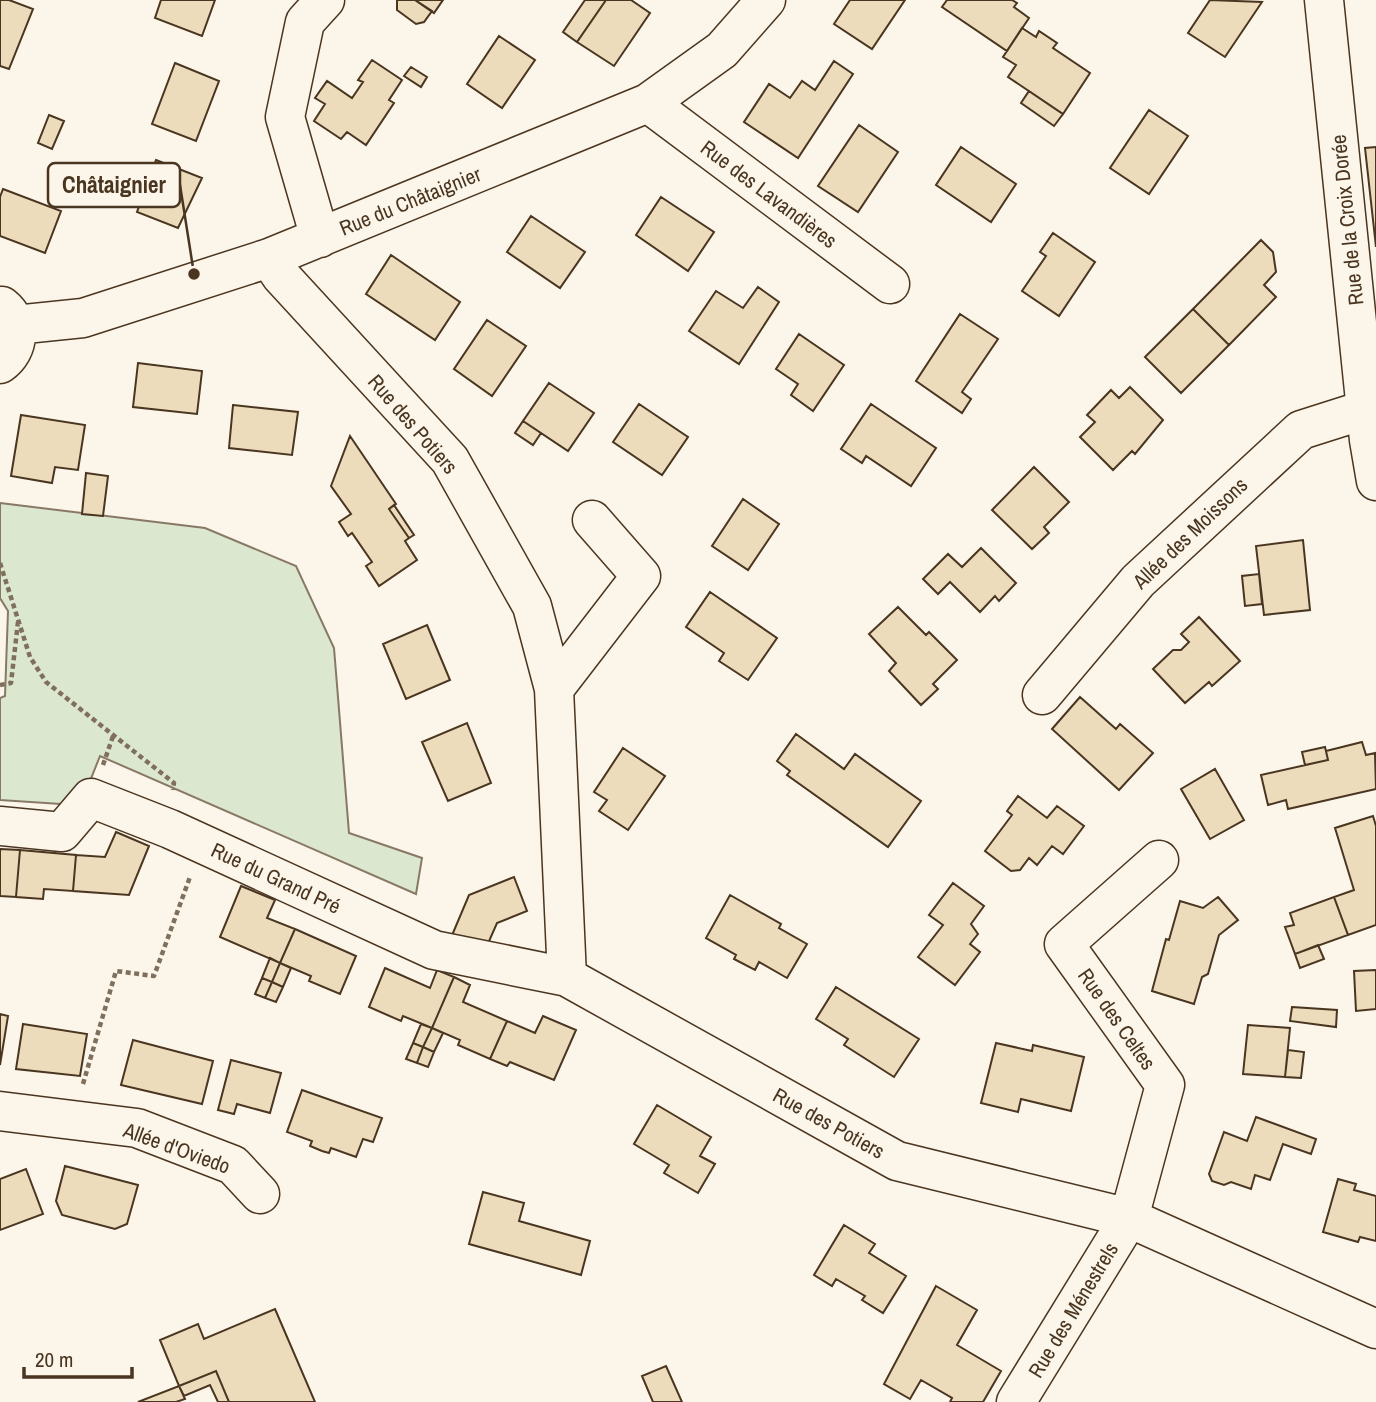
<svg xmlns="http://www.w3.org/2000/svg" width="1376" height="1402" font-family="'Archivo Narrow',sans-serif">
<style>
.green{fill:#dce7d0;stroke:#887966;stroke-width:2}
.building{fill:#ecdcbc;stroke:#4a3520;stroke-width:2}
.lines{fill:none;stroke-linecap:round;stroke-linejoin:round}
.minor-casing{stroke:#4a3520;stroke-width:41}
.path{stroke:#7f6f5c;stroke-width:4.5;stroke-dasharray:5 3.5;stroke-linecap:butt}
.minor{stroke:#fbf6e9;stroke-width:38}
.labels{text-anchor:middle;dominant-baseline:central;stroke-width:5;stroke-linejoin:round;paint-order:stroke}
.street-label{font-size:21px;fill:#4a3520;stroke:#fbf6e9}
.leader{fill:none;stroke:#4a3520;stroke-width:2.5}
.callout-dot{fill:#4a3520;stroke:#fbf6e9;stroke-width:2.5}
.callout{fill:#fbf6e9;stroke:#4a3520;stroke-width:2.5}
.callout-label{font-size:23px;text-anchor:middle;font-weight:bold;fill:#4a3520}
</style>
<rect width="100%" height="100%" fill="#fbf6e9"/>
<!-- green -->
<path class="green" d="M 0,503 L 205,528 L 296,566 L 334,648 L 349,833 L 422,858 L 416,894 L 100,756 L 82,801 L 76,805 L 0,800 L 0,698 L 5,696 L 8,611 L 0,598 Z"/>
<!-- building -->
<path class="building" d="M 0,0 L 9,0 L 33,9 L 9,69 L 0,66 Z
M 161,0 L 215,0 L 202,36 L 155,18 Z
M 397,0 L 415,0 L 432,11 L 424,22 L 416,24 L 397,10 Z
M 415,0 L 443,0 L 434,13 Z
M 585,0 L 606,0 L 577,42 L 563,32 Z
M 606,0 L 631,0 L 650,13 L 614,66 L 577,42 Z
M 850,0 L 905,0 L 872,49 L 834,24 Z
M 947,0 L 1012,0 L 1017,3 L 1014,7 L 1029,18 L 1007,51 L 942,7 Z
M 1210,0 L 1262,2 L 1225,57 L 1188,33 Z
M 1022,28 L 1036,37 L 1039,31 L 1057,43 L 1053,48 L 1090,73 L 1063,114 L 1008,77 L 1016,65 L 1003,57 Z
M 499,36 L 535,60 L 502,108 L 467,84 Z
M 372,60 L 402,80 L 389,100 L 394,103 L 366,145 L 347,132 L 341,139 L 314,121 L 325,104 L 315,98 L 327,81 L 352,98 L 363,82 L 358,80 Z
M 834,61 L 853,74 L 798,158 L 744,122 L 769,84 L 790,98 L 802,81 L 815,90 Z
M 175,63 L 219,81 L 196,141 L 152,124 Z
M 411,67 L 427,77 L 421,87 L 404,76 Z
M 1029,91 L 1063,114 L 1054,126 L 1021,103 Z
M 1149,110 L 1188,136 L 1149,194 L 1110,168 Z
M 49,115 L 64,121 L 52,149 L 38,143 Z
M 859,125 L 898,152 L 858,212 L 818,186 Z
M 961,147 L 1016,184 L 991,222 L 936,185 Z
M 1376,147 L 1376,247 L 1365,148 Z
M 156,160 L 202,178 L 178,228 L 137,212 Z
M 3,189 L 61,211 L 45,253 L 0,236 L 0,197 Z
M 661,197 L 714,232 L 688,271 L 636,235 Z
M 531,216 L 585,252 L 560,288 L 507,252 Z
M 1053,233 L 1095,262 L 1059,316 L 1022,291 L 1046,256 L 1040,252 Z
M 1261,240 L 1273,252 L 1276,272 L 1264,285 L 1276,297 L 1229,345 L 1193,309 Z
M 391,255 L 460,302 L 435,340 L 366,294 Z
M 758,287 L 779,302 L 739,364 L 689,331 L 716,291 L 743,308 Z
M 1193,309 L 1229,345 L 1181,393 L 1145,357 Z
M 960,314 L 998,339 L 962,392 L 971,399 L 962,413 L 916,381 Z
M 487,320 L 526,346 L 492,396 L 454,369 Z
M 799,334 L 844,365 L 813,411 L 791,395 L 798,384 L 776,369 Z
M 138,363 L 202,371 L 197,414 L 133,407 Z
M 549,383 L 594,413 L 568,451 L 523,421 Z
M 1130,387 L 1163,420 L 1135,454 L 1132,451 L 1113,470 L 1080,437 L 1095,422 L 1087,415 L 1111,390 L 1119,398 Z
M 639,404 L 688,437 L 662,475 L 613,442 Z
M 871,404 L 936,448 L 911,486 L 866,456 L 862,463 L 841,449 Z
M 233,405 L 298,412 L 292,455 L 229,448 Z
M 21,415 L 85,425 L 78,470 L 55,467 L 52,483 L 11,476 Z
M 523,421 L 541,433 L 533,445 L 515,433 Z
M 350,436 L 396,504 L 389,509 L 409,538 L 405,541 L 417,560 L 379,586 L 366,566 L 372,562 L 352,533 L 348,536 L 339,522 L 351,514 L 331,486 Z
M 1034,467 L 1069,502 L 1044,527 L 1049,533 L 1032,549 L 992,510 Z
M 86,473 L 108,476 L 103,516 L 82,514 Z
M 743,499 L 779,524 L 748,570 L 712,546 Z
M 394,505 L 414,535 L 409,538 L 389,509 Z
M 1303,540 L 1310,610 L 1264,615 L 1256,546 Z
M 981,548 L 1016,583 L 999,601 L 995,596 L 980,612 L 950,582 L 938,594 L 923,579 L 948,554 L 962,567 Z
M 1259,574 L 1262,604 L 1245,606 L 1242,576 Z
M 710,592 L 777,638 L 748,680 L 719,661 L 724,653 L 686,627 Z
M 898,607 L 926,635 L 929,632 L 957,660 L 933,684 L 938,689 L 921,705 L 889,671 L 896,663 L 869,634 Z
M 1199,617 L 1240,661 L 1212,686 L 1209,682 L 1185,703 L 1153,669 L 1173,650 L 1181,650 L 1189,642 L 1181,634 Z
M 427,625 L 450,680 L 406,699 L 383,644 Z
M 1080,697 L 1116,729 L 1120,724 L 1153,753 L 1119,790 L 1052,729 Z
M 467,723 L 491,783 L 448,801 L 422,742 Z
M 796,734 L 844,769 L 855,754 L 921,801 L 888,847 L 787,775 L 790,771 L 777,761 Z
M 1362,742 L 1366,755 L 1375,753 L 1376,789 L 1288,809 L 1286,800 L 1268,805 L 1261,775 L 1328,760 L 1326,751 Z
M 1325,747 L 1328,760 L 1305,765 L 1302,752 Z
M 623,748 L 665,776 L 628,830 L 599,811 L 607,800 L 594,792 Z
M 1215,769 L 1244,820 L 1210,839 L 1181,789 Z
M 1018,796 L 1047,818 L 1057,806 L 1084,826 L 1063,854 L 1052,846 L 1037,865 L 1029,858 L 1020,870 L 1011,871 L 985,851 L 1012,815 L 1007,811 Z
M 1373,816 L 1376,826 L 1376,925 L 1348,935 L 1334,897 L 1354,890 L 1335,828 Z
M 116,832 L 149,846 L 129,895 L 73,891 L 76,855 L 105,857 Z
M 0,849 L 20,850 L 16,897 L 0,896 Z
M 20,850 L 76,855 L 73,891 L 44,889 L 43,899 L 16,897 Z
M 514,877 L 527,911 L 497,923 L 483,955 L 450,940 L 469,895 Z
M 953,883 L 984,906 L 971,924 L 978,934 L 970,944 L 980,952 L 955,985 L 918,957 L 943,925 L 929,915 Z
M 241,886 L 275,900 L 267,918 L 295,929 L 280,963 L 220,937 Z
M 730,895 L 781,924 L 779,928 L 807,944 L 787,978 L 759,962 L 755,970 L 734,959 L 736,955 L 706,938 Z
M 1218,897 L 1238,920 L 1219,935 L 1208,974 L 1202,977 L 1194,1004 L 1152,991 L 1166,939 L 1169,940 L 1180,901 L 1203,908 Z
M 1334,897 L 1348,935 L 1295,954 L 1285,927 L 1294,925 L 1290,913 Z
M 295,929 L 356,956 L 340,994 L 309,981 L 311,976 L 280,963 Z
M 1318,945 L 1324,959 L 1300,968 L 1295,954 Z
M 270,958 L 280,963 L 272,982 L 262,978 Z
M 280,963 L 291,968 L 283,987 L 272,982 Z
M 385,968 L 430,988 L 437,970 L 454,977 L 432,1028 L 403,1016 L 401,1021 L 369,1007 Z
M 1376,970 L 1376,1009 L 1356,1011 L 1354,971 Z
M 454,977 L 470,985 L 463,1002 L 507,1021 L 490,1059 L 458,1045 L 460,1040 L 432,1028 Z
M 262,978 L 272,982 L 265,998 L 255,994 Z
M 272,982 L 283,987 L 276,1002 L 265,998 Z
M 836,987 L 919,1039 L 894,1077 L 844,1045 L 848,1039 L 816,1019 Z
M 1292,1007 L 1337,1010 L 1336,1027 L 1290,1021 Z
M 0,1014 L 8,1016 L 0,1065 Z
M 543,1016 L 576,1030 L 554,1080 L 510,1062 L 507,1066 L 490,1059 L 507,1021 L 535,1033 Z
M 23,1024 L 87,1034 L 80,1076 L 16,1069 Z
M 421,1024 L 432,1028 L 423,1047 L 413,1043 Z
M 1248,1025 L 1290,1028 L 1285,1077 L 1243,1074 Z
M 432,1028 L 443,1033 L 434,1052 L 423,1047 Z
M 133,1040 L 213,1061 L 202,1104 L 121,1085 Z
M 413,1043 L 423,1047 L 417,1063 L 406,1059 Z
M 996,1043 L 1032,1051 L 1033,1045 L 1084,1057 L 1071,1111 L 1021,1099 L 1018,1112 L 981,1103 Z
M 423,1047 L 434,1052 L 428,1067 L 417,1063 Z
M 1288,1050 L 1304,1052 L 1301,1078 L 1285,1077 Z
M 231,1060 L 281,1073 L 270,1113 L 237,1104 L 234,1114 L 218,1110 Z
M 302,1090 L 382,1118 L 373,1142 L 363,1139 L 356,1157 L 331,1148 L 329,1153 L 322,1151 L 310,1146 L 312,1141 L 287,1132 Z
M 657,1105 L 711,1137 L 700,1156 L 715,1164 L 698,1193 L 664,1173 L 669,1165 L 634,1144 Z
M 1256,1117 L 1316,1139 L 1311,1154 L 1283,1144 L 1270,1180 L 1255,1175 L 1251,1189 L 1231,1182 L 1224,1185 L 1212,1181 L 1209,1174 L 1224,1132 L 1247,1141 Z
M 65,1166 L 138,1185 L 127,1224 L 115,1229 L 62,1215 L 56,1201 Z
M 26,1169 L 43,1214 L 0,1230 L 0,1179 Z
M 1338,1179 L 1356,1184 L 1354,1190 L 1376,1196 L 1376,1241 L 1360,1237 L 1358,1242 L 1323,1232 Z
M 483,1192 L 524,1203 L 519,1221 L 590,1241 L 581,1275 L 469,1244 Z
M 844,1225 L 875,1244 L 869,1253 L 906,1276 L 883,1313 L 862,1300 L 865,1296 L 836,1279 L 832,1286 L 814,1275 Z
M 936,1286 L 977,1310 L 957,1345 L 1001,1371 L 983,1402 L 950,1402 L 952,1398 L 921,1380 L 910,1399 L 884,1384 Z
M 275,1309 L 315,1402 L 229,1402 L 216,1371 L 179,1386 L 160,1340 L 198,1324 L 204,1339 Z
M 666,1366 L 682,1402 L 653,1402 L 642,1376 Z
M 216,1371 L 229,1402 L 218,1402 L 210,1385 L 184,1396 L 179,1386 Z
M 179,1386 L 185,1399 L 176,1402 L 138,1402 Z"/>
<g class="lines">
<!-- minor casing -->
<g class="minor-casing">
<path id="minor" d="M 1324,0 L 1369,440 L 1376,481
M 648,103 L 890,284
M 320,238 L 285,117 L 305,22 L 325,0
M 269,258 L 281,276 L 450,460 L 532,606 L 554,689 L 567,977 L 897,1161 L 1129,1218 L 1376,1329
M 15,325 L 83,318 L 269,258 L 648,103 L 722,50 L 766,0
M 0,364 C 20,350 22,322 2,306
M 554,689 L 641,576 L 592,520
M 1042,695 L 1138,581 L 1301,430 L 1367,409
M 0,826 L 62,832 L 91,798 L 170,829 L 434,950 L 567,977
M 0,1111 L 137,1128 L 233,1165 L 260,1194
M 1016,1402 L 1129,1218 L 1165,1085 L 1064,944 L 1159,860"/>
</g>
<!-- path -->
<path class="path" d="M 0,563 L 30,657 L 46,682 L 174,783 L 173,790
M 0,685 L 11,683 L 18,622
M 103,765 L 113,736
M 83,1084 L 116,971 L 154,976 L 190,877"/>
<!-- minor -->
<use href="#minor" class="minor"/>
</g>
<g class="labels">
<!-- street labels -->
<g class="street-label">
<text transform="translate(769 194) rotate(37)">Rue des Lavandières</text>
<text transform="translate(410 201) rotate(-22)">Rue du Châtaignier</text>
<text transform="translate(1347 220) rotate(-96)">Rue de la Croix Dorée</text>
<text transform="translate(413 424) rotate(49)">Rue des Potiers</text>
<text transform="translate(1190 533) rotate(-44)">Allée des Moissons</text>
<text transform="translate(276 878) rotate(25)">Rue du Grand Pré</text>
<text transform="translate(1117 1019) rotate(55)">Rue des Celtes</text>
<text transform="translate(829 1123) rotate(29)">Rue des Potiers</text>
<text transform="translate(177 1148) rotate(20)">Allée d'Oviedo</text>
<text transform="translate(1073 1310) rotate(-59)">Rue des Ménestrels</text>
</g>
</g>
<!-- callouts -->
<path class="leader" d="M194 274L180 185"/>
<circle class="callout-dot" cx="194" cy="274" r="7"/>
<rect class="callout" x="48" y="163" width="132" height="44" rx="7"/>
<g class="callout-label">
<text x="114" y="193">Châtaignier</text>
</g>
<!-- scale -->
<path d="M24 1367v10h108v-10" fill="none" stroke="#4a3520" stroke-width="3.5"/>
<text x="35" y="1367" font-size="21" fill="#4a3520" stroke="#fbf6e9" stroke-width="5" paint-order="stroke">20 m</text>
</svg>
